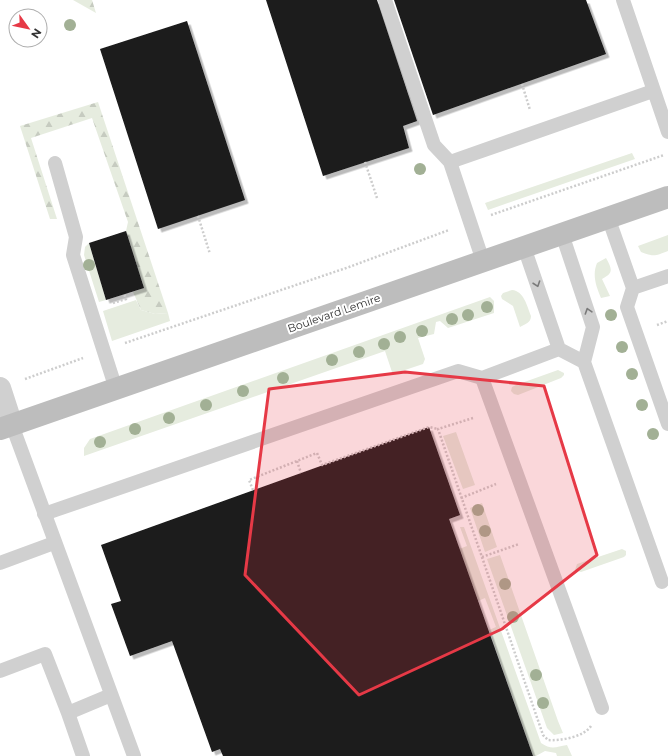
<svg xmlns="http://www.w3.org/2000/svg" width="668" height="756" font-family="Montserrat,sans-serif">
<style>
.grass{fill:#e6ecdf}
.forest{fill:url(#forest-firs)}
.building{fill:#1a1a1a;filter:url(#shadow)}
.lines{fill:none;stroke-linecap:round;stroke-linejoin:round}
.path{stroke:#cdcdcd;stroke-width:2.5;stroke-dasharray:2 2;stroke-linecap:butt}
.lane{stroke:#d0d0d0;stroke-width:14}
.street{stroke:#d0d0d0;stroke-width:22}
.secondary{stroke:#bdbdbd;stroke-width:22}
.tree{fill:#a2b095}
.oneway{stroke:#7a7a7a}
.marked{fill:#e63946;fill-opacity:0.2;stroke:#e63946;stroke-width:3;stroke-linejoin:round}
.labels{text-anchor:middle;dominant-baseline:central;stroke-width:4;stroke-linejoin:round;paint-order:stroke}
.street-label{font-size:11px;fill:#333;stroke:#fff}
</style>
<defs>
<pattern id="forest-firs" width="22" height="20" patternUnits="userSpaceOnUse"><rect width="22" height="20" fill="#e6ecdf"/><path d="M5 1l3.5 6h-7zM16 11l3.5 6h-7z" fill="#c6cbc0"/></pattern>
<filter id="shadow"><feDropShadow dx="3.5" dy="3.5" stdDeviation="0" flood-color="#0004"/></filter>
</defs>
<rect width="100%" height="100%" fill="#fff"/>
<!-- grass -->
<path class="grass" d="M 632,153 L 635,159 L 488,210 L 485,203 Z
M 668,235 L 668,251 C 655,256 654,257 641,252 L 638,246 Z
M 89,243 L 106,300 L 99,302 L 84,255 L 85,247 Z
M 606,258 C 612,269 614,273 602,279 L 610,296 L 601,298 C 596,286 592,275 597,263 Z
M 512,290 C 524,291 527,306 531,316 C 531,323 525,324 520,327 L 513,306 L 502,299 L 501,296 L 503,293 Z
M 490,297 L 494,301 L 494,313 L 448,328 L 440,321 L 436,322 L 434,334 L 418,338 L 425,359 L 423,364 L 396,373 L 392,372 L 385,351 L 84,456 L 84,448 L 90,439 Z
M 136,300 L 141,310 L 155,314 L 168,313 L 170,321 L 112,341 L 103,311 Z
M 558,370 L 564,373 L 564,375 L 561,378 L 518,395 L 514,394 L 511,391 L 512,387 L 516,385 Z
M 456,432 L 475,485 L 463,489 L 443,436 Z
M 482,503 L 497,547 L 485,552 L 470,508 Z
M 460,527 L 464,527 L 541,743 C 551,750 556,747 567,745 L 572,756 L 557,756 L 556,753 L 545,751 L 536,756 L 533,756 L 489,630 L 496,627 L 485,598 L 478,601 L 459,549 L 467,546 Z
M 622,549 L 626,551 L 626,555 L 624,557 L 581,572 L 575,570 L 577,564 Z
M 500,555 L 558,721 L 563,733 L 554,735 L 547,728 L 487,559 Z"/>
<!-- forest -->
<path class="forest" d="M 73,0 L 92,0 L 96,13 Z
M 98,102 L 168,313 L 155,314 L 141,310 L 133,292 L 144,288 L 126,231 L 128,222 L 92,118 L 31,138 L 57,219 L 50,219 L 20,126 Z"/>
<!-- building -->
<path class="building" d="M 266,0 L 377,0 L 417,121 L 403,126 L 409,148 L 323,176 Z
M 394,0 L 586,0 L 606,54 L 433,115 Z
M 187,21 L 245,200 L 158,229 L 100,49 Z
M 126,231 L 144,288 L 106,300 L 89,243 Z
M 429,427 L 460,515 L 449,519 L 533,756 L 223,756 L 220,749 L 212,752 L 172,641 L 130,656 L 111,604 L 121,601 L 101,545 Z"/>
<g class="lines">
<!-- path -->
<path class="path" d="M 522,84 L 530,110
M 365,162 L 377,198
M 491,215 L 664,155
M 198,216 L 210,254
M 113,303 L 126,299 L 124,294
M 657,325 L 668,321
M 125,343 L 349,267 L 449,230
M 25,379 L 83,358
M 473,418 L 438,429 L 543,735 L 548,740 C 560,741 584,737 591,726
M 297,461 L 301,473
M 253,490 L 249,480 L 317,453 L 322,465 L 429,427 L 438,429
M 461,498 L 496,484
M 482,557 L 519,544"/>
<!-- lane -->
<path class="lane" d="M 385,0 L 434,145 L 450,162
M 623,0 L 668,132
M 55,163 L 76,237 L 73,255 L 116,389
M 608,217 L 633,288 L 668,276
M 562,234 L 593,327 L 584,362
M 524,247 L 559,349 L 584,362 L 662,582
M 483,261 L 450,162 L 653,91
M 633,288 L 627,307 L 668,424
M 482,378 L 602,708
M 12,425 L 134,756
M 44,514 L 458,371 L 482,378 L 559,349
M 0,563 L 54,543
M 0,671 L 45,654 L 68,713 L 111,695
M 68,713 L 83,756"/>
<!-- street -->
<path class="street" d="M 0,388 L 12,425"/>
<!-- secondary -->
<path class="secondary" d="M 0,429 L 668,197"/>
</g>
<!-- trees -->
<g class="tree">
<circle cx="70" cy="25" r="6"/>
<circle cx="420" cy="169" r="6"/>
<circle cx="89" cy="265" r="6"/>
<circle cx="487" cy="307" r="6"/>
<circle cx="468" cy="315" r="6"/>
<circle cx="611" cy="315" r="6"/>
<circle cx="452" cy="319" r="6"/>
<circle cx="422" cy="331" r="6"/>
<circle cx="400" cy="337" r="6"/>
<circle cx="384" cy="344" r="6"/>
<circle cx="622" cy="347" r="6"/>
<circle cx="359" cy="352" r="6"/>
<circle cx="332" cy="360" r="6"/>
<circle cx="632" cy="374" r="6"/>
<circle cx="283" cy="378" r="6"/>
<circle cx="243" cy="391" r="6"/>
<circle cx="206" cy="405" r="6"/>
<circle cx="642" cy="405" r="6"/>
<circle cx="169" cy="418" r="6"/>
<circle cx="135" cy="429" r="6"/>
<circle cx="653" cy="434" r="6"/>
<circle cx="100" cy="442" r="6"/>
<circle cx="478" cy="510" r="6"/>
<circle cx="485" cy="531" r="6"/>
<circle cx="505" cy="584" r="6"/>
<circle cx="513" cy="617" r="6"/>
<circle cx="536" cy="675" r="6"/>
<circle cx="543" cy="703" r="6"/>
</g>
<!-- one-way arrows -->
<defs><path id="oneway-chevron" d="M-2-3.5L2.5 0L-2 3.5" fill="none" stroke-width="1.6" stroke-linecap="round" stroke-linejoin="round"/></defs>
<g class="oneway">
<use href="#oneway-chevron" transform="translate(537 284) rotate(71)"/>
<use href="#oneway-chevron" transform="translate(588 311) rotate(-108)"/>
</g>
<!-- marked area -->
<path class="marked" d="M 405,372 L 544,386 L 597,555 L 502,629 L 359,695 L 245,575 L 269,389 Z"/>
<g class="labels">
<!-- street labels -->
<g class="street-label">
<text transform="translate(334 313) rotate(-19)">Boulevard Lemire</text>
</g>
</g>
<!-- north arrow -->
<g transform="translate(28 28) rotate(123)"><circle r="19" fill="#ffffff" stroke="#adadad"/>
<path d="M0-3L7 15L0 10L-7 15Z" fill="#e63946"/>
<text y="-6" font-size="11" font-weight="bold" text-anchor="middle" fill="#333333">N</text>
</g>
</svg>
